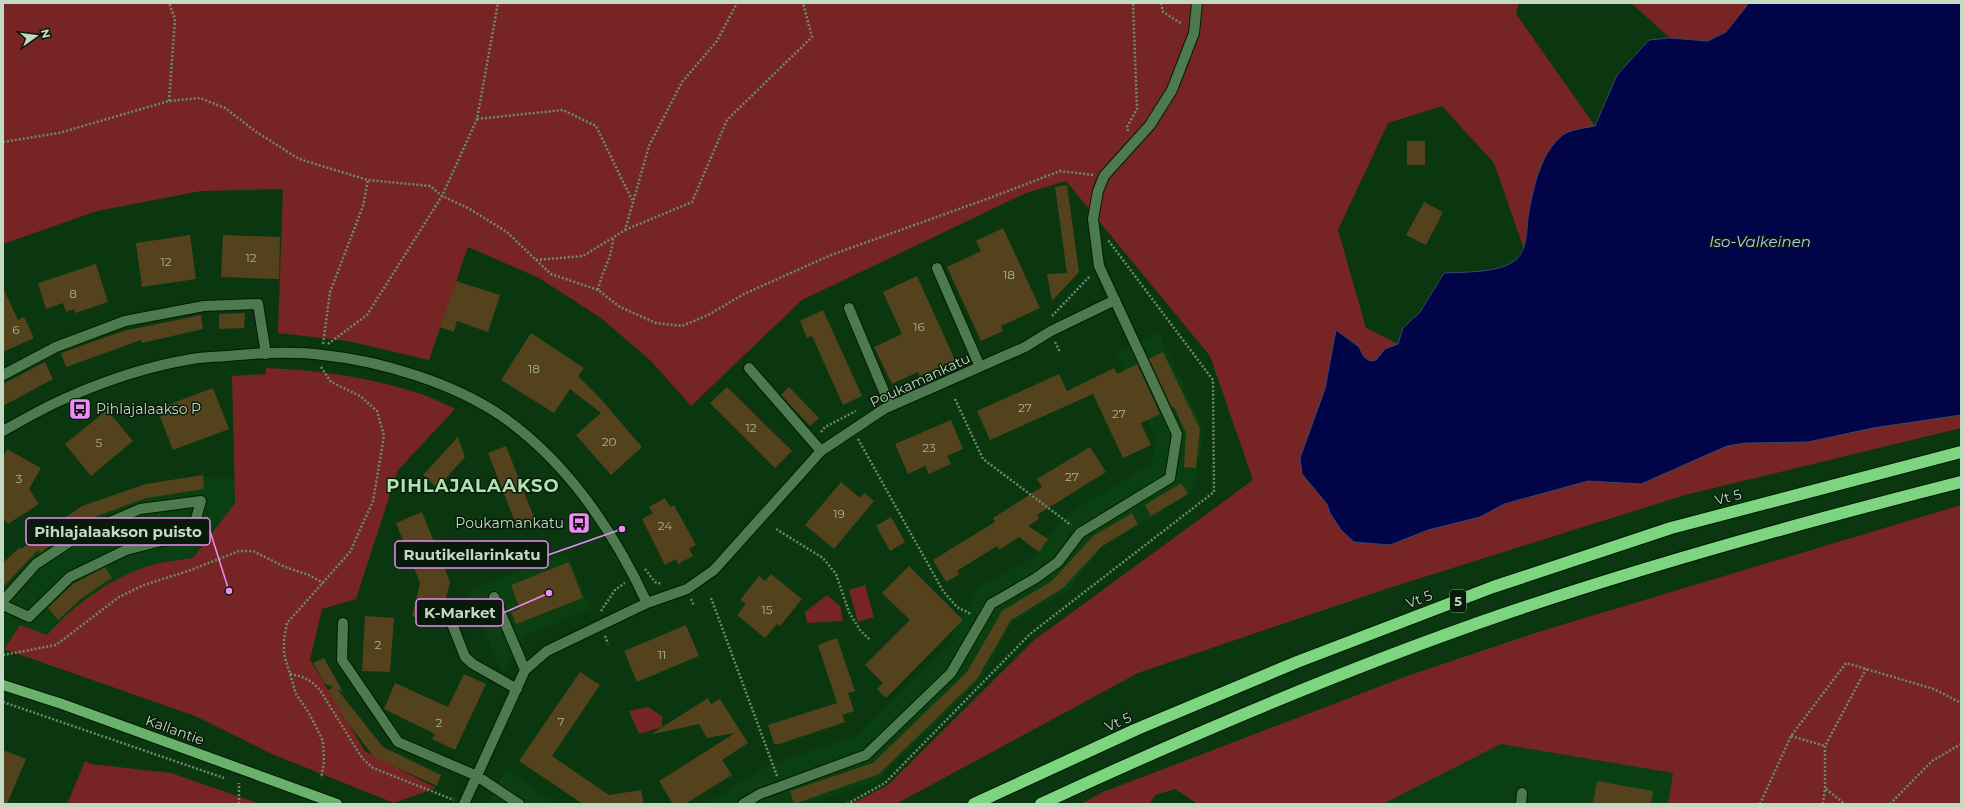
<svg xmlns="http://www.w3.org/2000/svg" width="1964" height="807" font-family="Montserrat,sans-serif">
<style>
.built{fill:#0a4011}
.green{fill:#772524}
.water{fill:#010548;stroke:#3b456d}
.building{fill:#54421c}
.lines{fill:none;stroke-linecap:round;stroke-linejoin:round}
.minor-casing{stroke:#001c01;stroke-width:12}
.major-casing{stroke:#001c01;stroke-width:12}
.highway-casing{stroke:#001c01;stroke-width:14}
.path{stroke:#6a8c6c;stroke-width:2.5;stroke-dasharray:2 2;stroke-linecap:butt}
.minor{stroke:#4e7a4f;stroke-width:10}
.major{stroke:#6ab16c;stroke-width:10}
.highway{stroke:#7dd580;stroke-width:12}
.labels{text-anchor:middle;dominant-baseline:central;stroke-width:3;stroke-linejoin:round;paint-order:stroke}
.number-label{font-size:12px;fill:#a7b498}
.shield{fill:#081a09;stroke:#8ba08a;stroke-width:1}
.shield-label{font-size:13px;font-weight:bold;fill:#c3dac2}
.street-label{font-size:14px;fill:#c3dac2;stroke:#081a09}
.poi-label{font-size:14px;fill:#c3dac2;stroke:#081a09;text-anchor:start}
.water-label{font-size:15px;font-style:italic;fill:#b1c8f7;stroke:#081a09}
.district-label{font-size:18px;font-weight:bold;letter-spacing:1px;fill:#b1e2b1;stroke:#081a09}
.leader{fill:none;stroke:#ef8bf6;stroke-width:1.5}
.callout-dot{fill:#ef8bf6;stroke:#081a09;stroke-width:1.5}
.callout{fill:#081a09;stroke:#ef8bf6;stroke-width:1.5}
.callout-label{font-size:15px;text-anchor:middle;font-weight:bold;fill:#c3dac2}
</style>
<rect width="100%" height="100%" fill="#0a370f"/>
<!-- built -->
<path class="built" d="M 1159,333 L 1204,430 L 1194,491 L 1099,550 L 1069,590 L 1012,622 L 982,678 L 877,781 L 808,804 L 707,804 L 766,766 L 856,736 L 945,650 L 978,588 L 1036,555 L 1067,515 L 1152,463 L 1156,437 L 1116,353 Z
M 195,477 L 234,477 L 235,503 L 193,558 L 156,564 L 112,583 L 83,601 L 57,623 L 47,635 L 20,625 L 3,649 L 3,565 L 14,554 L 44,530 L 82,508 L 118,492 L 162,482 Z
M 566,552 L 590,609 L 522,637 L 503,676 L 468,591 Z
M 1501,744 L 1673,773 L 1668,804 L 1383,804 Z
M 506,768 L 555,804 L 489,804 Z"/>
<!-- green -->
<path class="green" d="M 3,3 L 1519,3 L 1516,14 L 1595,126 C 1586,128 1570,130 1563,135 C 1532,161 1529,212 1524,249 L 1494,163 L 1442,106 L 1388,123 L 1338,230 L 1366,328 L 1398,344 L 1385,349 L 1376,360 L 1371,361 L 1364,357 L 1359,347 L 1336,331 L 1325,389 L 1300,458 L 1302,474 L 1327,504 L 1330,513 L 1341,530 L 1354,542 L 1390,545 L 1428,530 L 1480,517 L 1504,504 L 1588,481 L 1641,484 L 1727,446 L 1746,443 L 1808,442 L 1873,428 L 1961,415 L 1961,428 L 1685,495 L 1389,588 L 1138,673 L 896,804 L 851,804 L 888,785 L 1033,641 L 1253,480 L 1210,356 L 1066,181 L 1026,193 L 802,300 L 691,406 L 651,361 L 601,318 L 539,278 L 468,247 L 429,360 L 348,341 L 278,333 L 283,189 L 201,191 L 97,211 L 3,244 Z
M 1631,3 L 1749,3 L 1726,32 L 1708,41 L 1670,38 Z
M 266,368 C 317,370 369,377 418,393 C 430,397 443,403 455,409 L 398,470 L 356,599 L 322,609 L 310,660 L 365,751 L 436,788 L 394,803 L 272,754 L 195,716 L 4,649 L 20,625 L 47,635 C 74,604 116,574 156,564 C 168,561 181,560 193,558 L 235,503 L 232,376 L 266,374 Z
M 1961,505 L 1961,804 L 1668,804 L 1673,773 L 1501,744 L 1383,804 L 1198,804 L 1175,789 L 1155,795 L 1149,804 L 1081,804 L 1103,792 L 1407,676 L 1538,632 Z
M 865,585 L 874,617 L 858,622 L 849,590 Z
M 827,595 L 840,606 L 843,621 L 807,623 L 805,612 Z
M 648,707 L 662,716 L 662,727 L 639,734 L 629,711 Z
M 85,761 L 91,764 L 171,773 L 260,804 L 67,804 Z"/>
<!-- water -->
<path class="water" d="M 1749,3 L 1961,3 L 1961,415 L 1873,428 L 1808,442 L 1746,443 L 1727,446 L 1641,484 L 1588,481 L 1504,504 L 1480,517 L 1428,530 L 1390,545 L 1354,542 L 1341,530 L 1330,513 L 1327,504 L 1302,474 L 1300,458 L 1325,389 L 1336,330 L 1359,347 L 1364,357 L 1370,361 L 1376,360 L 1385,349 L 1398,344 L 1403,328 L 1420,312 L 1444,273 C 1464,272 1496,273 1513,262 C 1529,252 1526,227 1529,212 C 1534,185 1541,152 1563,135 C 1571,129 1586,128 1595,126 L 1617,75 L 1649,40 L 1670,38 L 1708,41 L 1726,32 Z"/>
<!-- building -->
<path class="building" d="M 1407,141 L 1425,141 L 1425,165 L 1407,165 Z
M 1067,185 L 1079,272 L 1052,301 L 1047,274 L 1067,273 L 1055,187 Z
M 1424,202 L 1443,212 L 1426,245 L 1406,235 Z
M 1003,228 L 1040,308 L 1001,326 L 1003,331 L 981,341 L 947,267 L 981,251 L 976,241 Z
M 190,235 L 196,279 L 142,287 L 136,243 Z
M 223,235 L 280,237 L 279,279 L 221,277 Z
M 96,264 L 108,302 L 75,313 L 74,309 L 66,312 L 63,303 L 46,309 L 38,283 Z
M 917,276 L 955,360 L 920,376 L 918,372 L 892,384 L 874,347 L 902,334 L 883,292 Z
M 456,281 L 500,295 L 488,332 L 457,321 L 454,332 L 440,327 Z
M 3,288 L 18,320 L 24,317 L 34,338 L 3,352 Z
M 823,310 L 862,396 L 843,405 L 812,336 L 807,338 L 800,321 Z
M 245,313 L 244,328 L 219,329 L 219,314 Z
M 201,315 L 203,329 L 142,343 L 141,340 L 66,367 L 61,353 L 123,331 Z
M 531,333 L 584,368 L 578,376 L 599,397 L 642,447 L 611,475 L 576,435 L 601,413 L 570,389 L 554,413 L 501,380 Z
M 1163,352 L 1200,429 L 1196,468 L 1184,467 L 1186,433 L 1174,407 L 1172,408 L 1149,359 Z
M 45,362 L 53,379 L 3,406 L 3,384 Z
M 1137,364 L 1160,414 L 1141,423 L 1151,445 L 1123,458 L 1093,394 L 990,440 L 977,411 L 1059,374 L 1067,391 L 1114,368 L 1117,374 Z
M 727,387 L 792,451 L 775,468 L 710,403 Z
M 789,387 L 819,418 L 810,426 L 781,395 Z
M 213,388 L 229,429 L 173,450 L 157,409 Z
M 107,410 L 133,441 L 91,476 L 65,444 Z
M 951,420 L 963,449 L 947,456 L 951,464 L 929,474 L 925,466 L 908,474 L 895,444 Z
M 458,437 L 465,457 L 437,488 L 423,475 Z
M 506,446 L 535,520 L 517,527 L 488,453 Z
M 1090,447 L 1106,472 L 1037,515 L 1039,519 L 1028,526 L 1048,539 L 1039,552 L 1019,537 L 999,550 L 997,546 L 957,571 L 960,574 L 946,582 L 933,560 L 995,522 L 993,518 L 1042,487 L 1037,479 Z
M 7,449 L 41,468 L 29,489 L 39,504 L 8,524 L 3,517 L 3,457 Z
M 203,475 L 204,489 L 146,498 L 89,519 L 40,553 L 38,550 L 3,587 L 3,563 L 20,547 L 21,549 L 82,506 L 146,484 Z
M 841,482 L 860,498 L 864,493 L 874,501 L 834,549 L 805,525 Z
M 1181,483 L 1188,494 L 1151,516 L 1145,505 Z
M 665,498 L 670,507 L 674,505 L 696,545 L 689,549 L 693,556 L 678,564 L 676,559 L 665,565 L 642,519 L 653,513 L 649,507 Z
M 422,512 L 450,582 L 440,622 L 412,616 L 420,583 L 396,523 Z
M 1132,513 L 1138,524 L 1102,546 L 1063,588 L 1011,620 L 977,679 L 879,774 L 794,804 L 790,791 L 873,763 L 967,672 L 1002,611 L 1052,581 L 1093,536 Z
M 891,517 L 905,542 L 890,551 L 876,526 Z
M 569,562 L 583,598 L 516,624 L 511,612 L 520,609 L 511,585 Z
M 909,566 L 963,620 L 886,698 L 877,689 L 883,683 L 865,665 L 910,620 L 882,593 Z
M 105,567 L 112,578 L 83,597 L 58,620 L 48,608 L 73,584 Z
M 771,574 L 802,599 L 780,626 L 777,624 L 765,638 L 737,615 L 746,604 L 740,600 L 759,576 L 765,581 Z
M 365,616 L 394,618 L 390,672 L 362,671 Z
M 686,625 L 699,656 L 637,682 L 624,651 Z
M 837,638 L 855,691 L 848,693 L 854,711 L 842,715 L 845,722 L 779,744 L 774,744 L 768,725 L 837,703 L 818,645 Z
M 324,658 L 343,692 L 337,689 L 383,747 L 441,775 L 437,786 L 374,757 L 344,718 L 328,690 L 333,687 L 325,684 L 313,663 Z
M 580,672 L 600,685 L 552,756 L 609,795 L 641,790 L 644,804 L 583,804 L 519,761 Z
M 464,674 L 486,684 L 455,750 L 432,739 L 435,734 L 384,709 L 395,683 L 448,707 Z
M 708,698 L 711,704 L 720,699 L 748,743 L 722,760 L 732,775 L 685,804 L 673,804 L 659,781 L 735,733 L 707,738 L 699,724 L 654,734 L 653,733 Z
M 3,750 L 26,759 L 7,804 L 3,804 Z
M 1597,781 L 1653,791 L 1651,804 L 1593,804 Z"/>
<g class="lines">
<!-- minor casing -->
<g class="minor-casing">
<path id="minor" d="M 937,268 L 980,367
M 849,308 L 890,406
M 749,368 L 821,451
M 3,375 L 56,347 L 125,321 L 204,306 L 258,304 L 266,354
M 3,431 C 23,420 43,408 64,399 C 104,381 149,366 192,359 C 204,357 216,357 227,356 C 258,353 292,351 323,355 C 381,361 454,383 503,417 C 568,463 614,532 647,603
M 494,597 L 525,670
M 3,601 L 36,564 L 80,535 L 140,509 L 201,501 L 192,533 L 126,550 L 70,577 L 29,617 L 3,605
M 449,616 L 465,657 L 473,664 L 517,689
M 343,623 L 342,660 L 398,742 L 477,776 L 519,804
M 464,804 L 525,670 L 547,651 L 647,603 L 687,589 L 714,570 L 821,451 L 884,409 L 1025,347 L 1051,331 L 1115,300
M 743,804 L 760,794 L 866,755 L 951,673 L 991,604 L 1036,578 L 1058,562 L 1080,533 L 1170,478 L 1177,434 L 1099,266 L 1093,219 L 1098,191 L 1104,176 L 1150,125 L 1172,90 L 1194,33 L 1197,3
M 1521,804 L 1522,793"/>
</g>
<!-- major casing -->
<g class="major-casing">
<path id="major" d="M 3,685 L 62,704 L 337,804"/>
</g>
<!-- highway casing -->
<g class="highway-casing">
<path id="highway" d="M 974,804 L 1137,729 L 1297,662 L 1493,587 L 1671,528 L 1961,452
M 1041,804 C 1192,734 1347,668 1504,614 C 1654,563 1807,521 1961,482"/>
</g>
<!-- path -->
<path class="path" d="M 1161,3 L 1163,12 L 1182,24
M 169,101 L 175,19 L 169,3
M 477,119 L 563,110 L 596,126 L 632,200
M 1128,131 L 1127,127 L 1137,109 L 1133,3
M 3,142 L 59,133 L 169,101 L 200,98 L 225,108 L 255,131 L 299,159 L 368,180 L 430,186 L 442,196 L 468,208 L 507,232 L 536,260 L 583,256 L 625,230 L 649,146 L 682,82 L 717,41 L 737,3
M 625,230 L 692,202 L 727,120 L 812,37 L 803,3
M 536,260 L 551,274 L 598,290 L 620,307 L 656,323 L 682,326 L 708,315 L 744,294 L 831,255 L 995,196 L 1060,171 L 1093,175
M 598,290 C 602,271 612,258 613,238
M 1052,316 L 1090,276
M 1055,342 L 1060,352
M 323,344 L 330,292 L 363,206 L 368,180
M 328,344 L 367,315 L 442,196 L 477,119 L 498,3
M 321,367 L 331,382 L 360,396 L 377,411 L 384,436 L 373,501 L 350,552 L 287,623 L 284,639 L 284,654 L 296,694 L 309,713 L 323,741 L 324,762 L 321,778
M 955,399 L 983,459 L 1071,525
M 821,432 L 825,427 L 856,411
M 858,439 L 943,591 L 957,607 L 971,614
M 776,529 L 823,558 L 836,574 L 849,612 L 860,630 L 870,640
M 645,569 L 655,582 L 662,584
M 711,598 L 777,776
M 691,599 L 694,606
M 601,611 L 615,590 L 625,583
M 605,636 L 608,644
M 3,655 L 56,645 L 119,597 L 144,585 L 191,570 L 239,551 L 253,551 L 285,567 L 309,575 L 323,583
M 290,674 C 303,676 311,680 320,690 L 362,758 L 373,768 L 454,800
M 3,702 L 224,778
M 1791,736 L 1825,746
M 1826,789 L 1845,804
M 239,804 L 239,783
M 847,804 L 885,783 L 1030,634 L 1214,492 L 1213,380 L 1108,240
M 1760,804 L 1791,736 L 1846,663 L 1934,689 L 1961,703
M 1823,804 L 1825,788 L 1825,746 L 1866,669
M 1890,804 L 1932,761 L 1961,744"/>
<!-- minor -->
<use href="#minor" class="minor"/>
<!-- major -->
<use href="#major" class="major"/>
<!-- highway -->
<use href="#highway" class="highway"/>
</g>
<!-- icons -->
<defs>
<g id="bus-square" transform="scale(1.15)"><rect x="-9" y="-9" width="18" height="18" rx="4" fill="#ef8bf6" stroke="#081a09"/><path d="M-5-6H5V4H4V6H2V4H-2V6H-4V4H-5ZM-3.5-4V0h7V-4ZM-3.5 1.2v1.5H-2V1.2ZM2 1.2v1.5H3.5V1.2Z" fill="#111"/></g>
</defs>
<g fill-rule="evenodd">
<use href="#bus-square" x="80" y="409"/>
<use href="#bus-square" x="579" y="523"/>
</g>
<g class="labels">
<!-- number labels -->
<g class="number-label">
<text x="251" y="257">12</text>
<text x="166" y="261">12</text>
<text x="1009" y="274">18</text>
<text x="73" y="293">8</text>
<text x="919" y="326">16</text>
<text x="16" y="329">6</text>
<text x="534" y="368">18</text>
<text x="1025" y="407">27</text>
<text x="1119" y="413">27</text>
<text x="751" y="427">12</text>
<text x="609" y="441">20</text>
<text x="99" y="442">5</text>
<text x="929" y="447">23</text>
<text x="1072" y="476">27</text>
<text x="19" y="478">3</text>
<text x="839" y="513">19</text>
<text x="665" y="525">24</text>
<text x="767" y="609">15</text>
<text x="378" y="644">2</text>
<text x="662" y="654">11</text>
<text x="561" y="721">7</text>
<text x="439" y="722">2</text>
</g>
<!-- shield labels -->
<rect class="shield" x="1450" y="590" width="16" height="22" rx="3"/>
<g class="shield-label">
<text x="1458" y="601">5</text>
</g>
<!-- street labels -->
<g class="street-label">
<text transform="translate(920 380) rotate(-25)">Poukamankatu</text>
<text transform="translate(1728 497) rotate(-15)">Vt 5</text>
<text transform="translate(1419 599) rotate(-21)">Vt 5</text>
<text transform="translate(1118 722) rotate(-24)">Vt 5</text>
<text transform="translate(175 730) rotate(20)">Kallantie</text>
</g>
<!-- poi labels -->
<g class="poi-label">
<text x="96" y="409">Pihlajalaakso P</text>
<text x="564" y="523" text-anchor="end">Poukamankatu</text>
</g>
<!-- water labels -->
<g class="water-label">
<text x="1760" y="241">Iso-Valkeinen</text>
</g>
<!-- district labels -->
<g class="district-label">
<text x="473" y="486">PIHLAJALAAKSO</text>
</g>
</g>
<!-- callouts -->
<path class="leader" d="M229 591L210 531M622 529L548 555M549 593L503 613"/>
<g class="callout-dot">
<circle cx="229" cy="591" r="4"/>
<circle cx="622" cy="529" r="4"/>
<circle cx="549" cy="593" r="4"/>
</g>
<g class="callout">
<rect x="26" y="518" width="184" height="27" rx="4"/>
<rect x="395" y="541" width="153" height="27" rx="4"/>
<rect x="416" y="599" width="87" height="27" rx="4"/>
</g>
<g class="callout-label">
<text x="118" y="537">Pihlajalaakson puisto</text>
<text x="472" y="560">Ruutikellarinkatu</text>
<text x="460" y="618">K-Market</text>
</g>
<!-- border -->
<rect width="1964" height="807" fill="none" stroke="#c3dac2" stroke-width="8"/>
<!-- north arrow -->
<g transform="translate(36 36) rotate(76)" stroke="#081a09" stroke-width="3" paint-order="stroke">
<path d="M0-3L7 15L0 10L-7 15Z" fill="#c3dac2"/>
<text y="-6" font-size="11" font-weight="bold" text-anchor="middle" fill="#c3dac2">N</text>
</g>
</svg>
